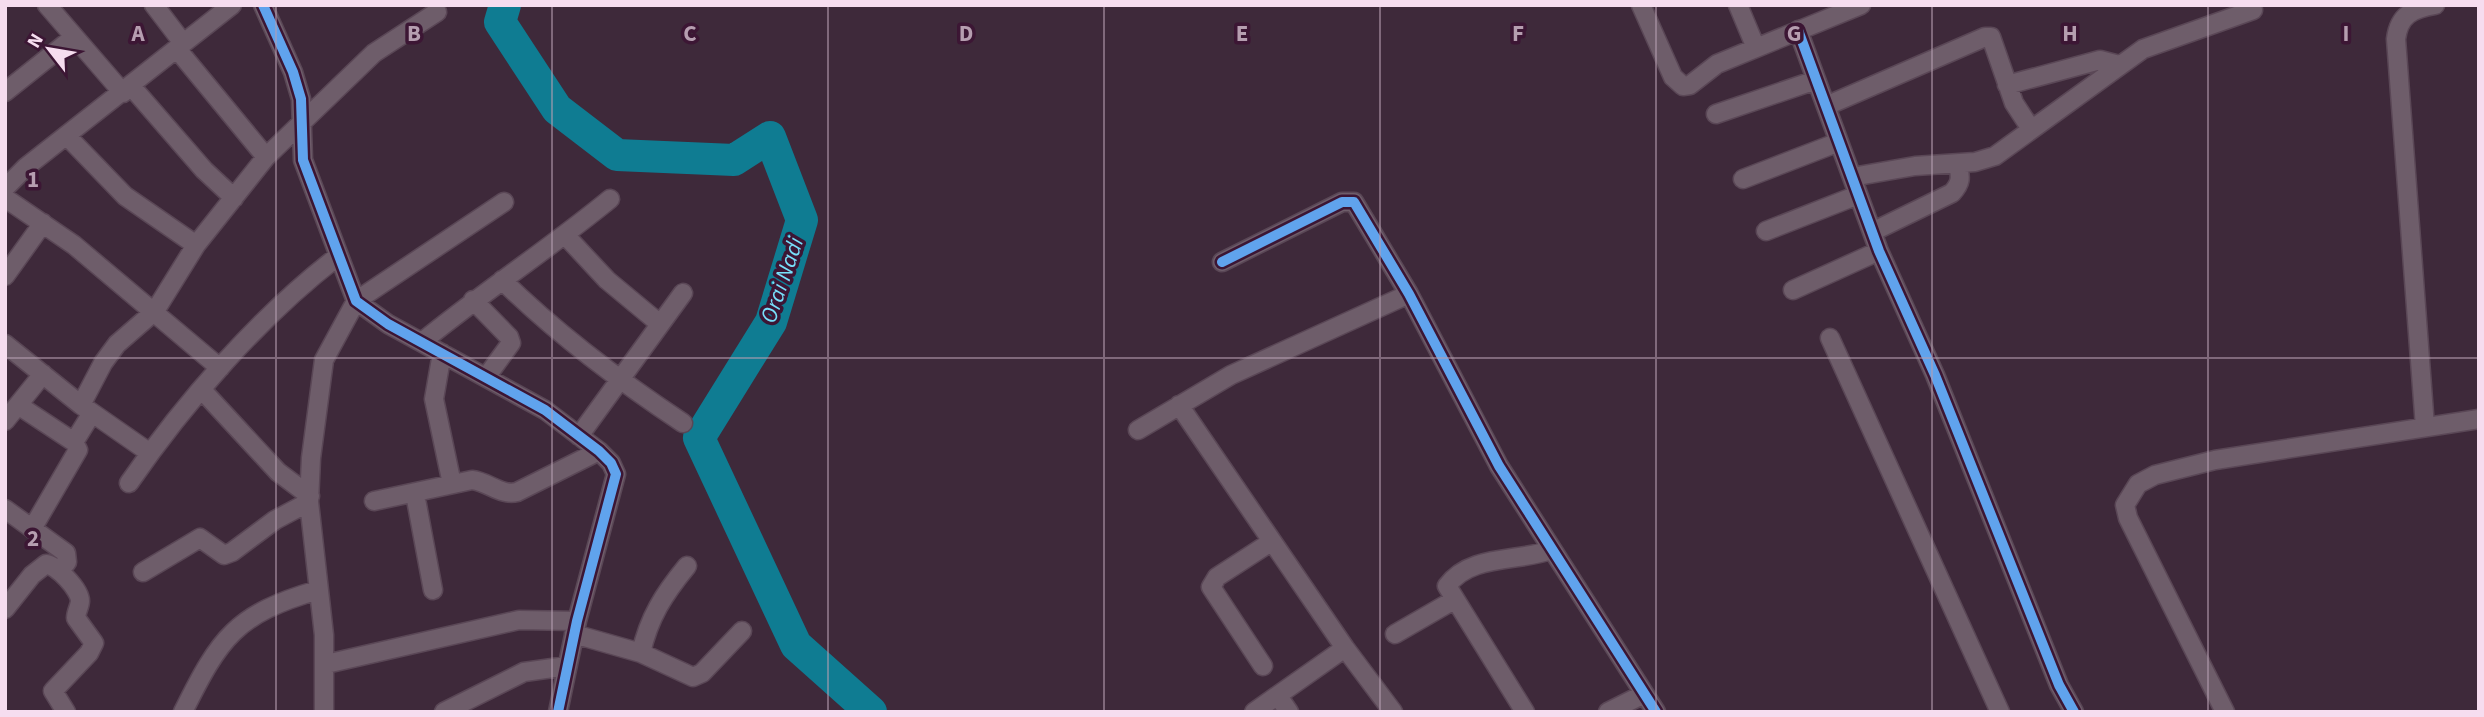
<svg xmlns="http://www.w3.org/2000/svg" width="2484" height="717" font-family="'Source Sans 3',sans-serif">
<style>
.lines{fill:none;stroke-linecap:round;stroke-linejoin:round}
.river{stroke:#0f7c92;stroke-width:32}
.minor-casing{stroke:#5a4756;stroke-width:21}
.minor{stroke:#6e5d6a;stroke-width:18}
.cycleway-casing{stroke:#3c1634;stroke-width:15}
.cycleway{stroke:#60a3ed;stroke-width:10}
.grid{fill:none;stroke:#b69eb0;stroke-width:2;stroke-opacity:0.55}
.labels{text-anchor:middle;dominant-baseline:central;stroke-width:7;stroke-linejoin:round;paint-order:stroke}
.water-label{font-size:23px;font-style:italic;fill:#78e0fa;stroke:#3c1634}
.grid-label{font-size:23px;text-anchor:middle;font-weight:bold;fill:#b69eb0;stroke:#3c1634;stroke-width:7;stroke-linejoin:round;paint-order:stroke}
</style>
<rect width="100%" height="100%" fill="#3e293a"/>
<g class="lines">
<!-- river -->
<path class="river" d="M 505,5 L 500,22 L 557,109 L 617,155 L 734,160 L 770,137 L 802,220 L 771,322 L 699,438 L 796,645 L 871,712"/>
<!-- minor casing -->
<g class="minor-casing">
<path id="minor" d="M 47,5 L 123,93
M 154,5 L 183,43
M 263,5 L 293,72 L 301,99 L 303,160 L 356,301 L 388,324 L 545,410 L 599,451 L 611,463 L 616,474 L 577,621 L 558,712
M 1641,5 L 1673,77 L 1683,86 L 1690,85 L 1717,64 L 1861,5
M 1738,5 L 1756,48
M 1798,30 L 1879,251 L 1935,375 L 2059,685 L 2074,712
M 177,49 L 266,157
M 2007,85 L 2100,60 L 2119,65
M 131,86 L 204,170 L 234,198
M 5,92 L 74,37
M 1826,106 L 1985,37 L 1991,37 L 2014,103 L 2031,129
M 1716,114 L 1816,80
M 67,136 L 125,196 L 196,245
M 1852,177 L 1915,166 L 1975,162 L 1995,156 L 2143,49 L 2253,10
M 1743,179 L 1839,142
M 5,188 L 26,167 L 232,5
M 5,198 L 74,245 L 220,368
M 1766,231 L 1858,195
M 1872,232 L 1952,193 C 1961,183 1961,178 1958,165
M 565,235 L 607,280 L 660,324
M 1222,262 L 1342,202 L 1354,202 L 1409,294 L 1499,466 L 1656,712
M 5,276 L 43,223
M 502,280 C 558,335 618,380 683,423
M 1793,290 L 1879,251
M 473,300 L 509,337 L 511,343 L 487,376
M 1830,338 L 2000,712
M 422,342 C 483,292 549,249 610,199
M 5,344 L 81,405 L 150,453
M 442,353 L 434,399 L 452,484
M 202,390 L 278,472 L 310,496
M 18,405 L 74,442 L 78,450 L 32,529
M 81,405 L 103,363 L 117,344 L 155,311 L 196,245 L 266,157 L 374,53 L 437,12
M 1179,405 L 1345,648 L 1393,712
M 5,421 L 43,374
M 2425,427 L 2396,39 C 2399,15 2412,9 2435,5
M 1138,430 L 1231,375 L 1409,294
M 579,436 L 683,293
M 74,442 L 92,413
M 129,483 C 184,403 260,316 337,257
M 415,494 L 433,590
M 374,501 L 472,480 C 489,482 501,496 517,492 L 599,451
M 5,509 L 66,553 L 67,562 L 60,570
M 143,572 L 200,538 L 224,555 L 232,552 L 275,520 L 309,502
M 5,609 L 32,575 L 46,564 C 56,565 80,589 80,601 C 80,606 76,612 76,618 L 94,643 L 89,653 L 53,691 L 66,712
M 574,634 L 641,653 L 693,677 L 702,673 L 742,631
M 1395,634 L 1454,600
M 641,653 C 649,617 664,594 687,566
M 326,664 L 519,620 L 577,621
M 1263,666 L 1211,587 L 1217,577 L 1271,542
M 1278,696 L 1289,712
M 183,712 C 220,637 236,614 318,590
M 324,712 L 324,635 L 309,502 L 311,458 L 324,360 L 356,301 L 504,202
M 444,712 L 524,672 L 567,666
M 1254,712 L 1345,648
M 1525,712 L 1447,586 C 1470,554 1518,562 1551,550
M 1608,712 L 1644,694
M 2225,712 L 2128,518 L 2125,505 L 2138,484 L 2155,475 L 2215,460 L 2479,419"/>
</g>
<!-- minor -->
<use href="#minor" class="minor"/>
<!-- cycleway casing -->
<g class="cycleway-casing">
<path id="cycleway" d="M 263,5 L 293,72 L 301,99 L 303,160 L 356,301 L 388,324 L 545,410 L 599,451 L 611,463 L 616,474 L 577,621 L 558,712
M 1798,30 L 1879,251 L 1935,375 L 2059,685 L 2074,712
M 1222,262 L 1342,202 L 1354,202 L 1409,294 L 1499,466 L 1656,712"/>
</g>
<!-- cycleway -->
<use href="#cycleway" class="cycleway"/>
</g>
<!-- grid -->
<path class="grid" d="M 276,5 L 276,712M 552,5 L 552,712M 828,5 L 828,712M 1104,5 L 1104,712M 1380,5 L 1380,712M 1656,5 L 1656,712M 1932,5 L 1932,712M 2208,5 L 2208,712M 5,358 L 2479,358"/>
<g class="labels">
<!-- water labels -->
<g class="water-label">
<text transform="translate(782 280) rotate(-71)">Orai Nadi</text>
</g>
</g>
<g class="grid-label">
<text x="138" y="41">A</text>
<text x="414" y="41">B</text>
<text x="690" y="41">C</text>
<text x="966" y="41">D</text>
<text x="1242" y="41">E</text>
<text x="1518" y="41">F</text>
<text x="1794" y="41">G</text>
<text x="2070" y="41">H</text>
<text x="2346" y="41">I</text>
<text x="33" y="187">1</text>
<text x="33" y="546">2</text>
</g>
<!-- border -->
<rect width="2484" height="717" fill="none" stroke="#f6ddef" stroke-width="14"/>
<!-- north arrow -->
<g transform="translate(49 49) rotate(301)" stroke="#3c1634" stroke-width="5" paint-order="stroke">
<path d="M0-5L12 26L0 18L-12 26Z" fill="#f6ddef"/>
<text y="-10" font-size="19" font-weight="bold" text-anchor="middle" fill="#f6ddef">N</text>
</g>
</svg>
